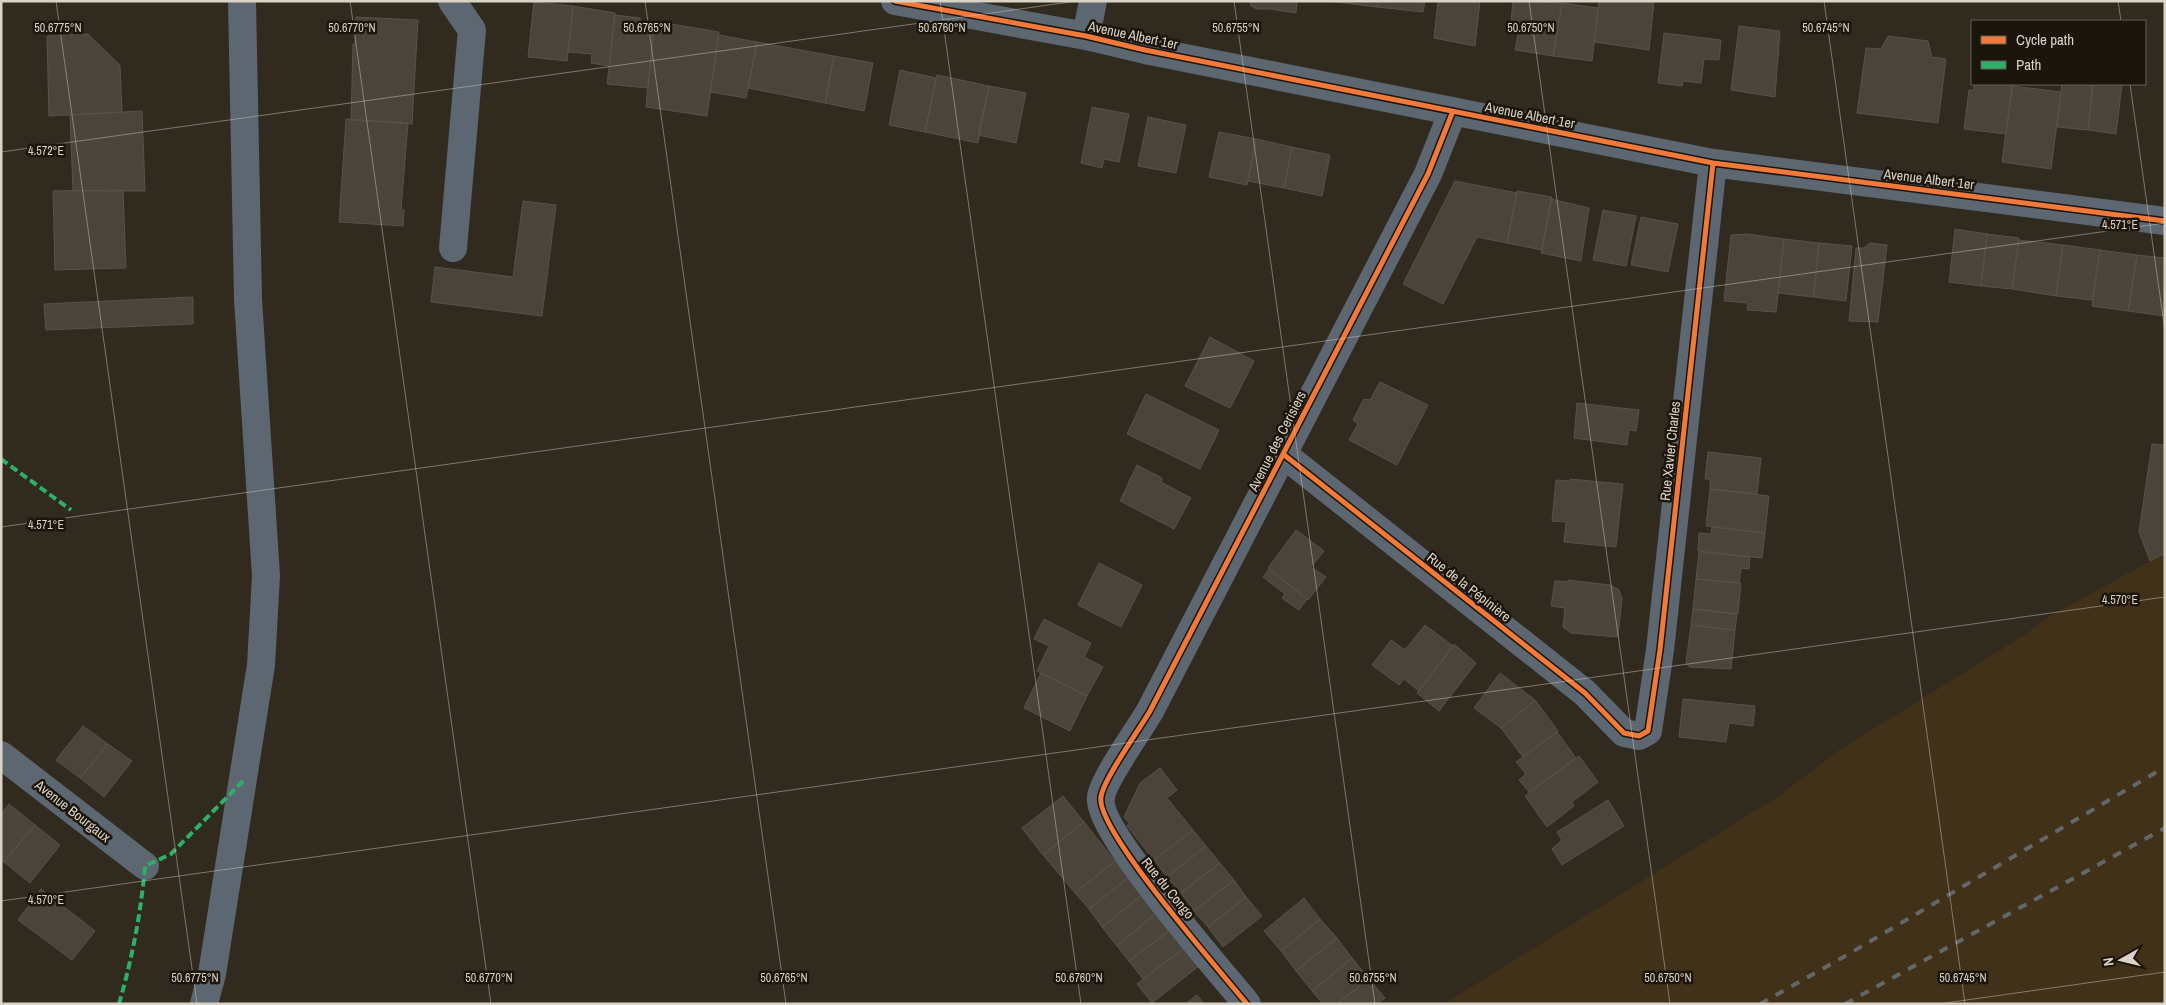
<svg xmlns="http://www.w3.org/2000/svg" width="2166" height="1005" font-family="'Archivo Narrow',sans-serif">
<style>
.built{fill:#423119}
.building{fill:#4b443b;stroke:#585249}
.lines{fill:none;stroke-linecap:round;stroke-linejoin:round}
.minor{stroke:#5c6771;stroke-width:28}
.rail{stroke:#636769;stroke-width:4;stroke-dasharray:9 9;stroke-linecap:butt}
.quiet{stroke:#2db169;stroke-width:4;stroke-dasharray:8 4;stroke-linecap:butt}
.cycleway-casing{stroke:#1b150c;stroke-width:8}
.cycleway{stroke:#f17a3a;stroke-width:5}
.ticks{fill:none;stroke:#dcd3c7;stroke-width:1;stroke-opacity:0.45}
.labels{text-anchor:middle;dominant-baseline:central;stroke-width:5;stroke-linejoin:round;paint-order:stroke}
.street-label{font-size:14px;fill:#dcd3c7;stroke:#1b150c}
.ticks-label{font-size:12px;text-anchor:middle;fill:#dcd3c7;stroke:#1b150c;stroke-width:5;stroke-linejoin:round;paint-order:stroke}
</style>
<rect width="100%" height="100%" fill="#312a1f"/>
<!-- built -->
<path class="built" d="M 2165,553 L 2165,1004 L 1444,1004 L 1779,796 L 1838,751 L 2026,634 L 2050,616 Z"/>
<!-- building -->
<path class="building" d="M 1251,1 L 1297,1 L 1296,13 L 1270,9 L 1256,9 L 1250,5 Z
M 1327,1 L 1378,1 L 1377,7 Z
M 1378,1 L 1425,1 L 1423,12 L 1377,7 Z
M 1438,1 L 1480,1 L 1475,46 L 1434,38 Z
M 1513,1 L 1562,3 L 1553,56 L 1515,50 L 1520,23 L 1511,21 Z
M 1599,1 L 1654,1 L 1649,50 L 1594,42 Z
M 534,2 L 573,6 L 567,61 L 528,57 Z
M 1562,3 L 1598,8 L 1592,61 L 1553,56 Z
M 573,6 L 615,13 L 609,66 L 591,63 L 592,54 L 568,52 Z
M 615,15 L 640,18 L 640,21 L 655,23 L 648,88 L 607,84 Z
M 356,17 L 418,20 L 412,124 L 351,120 L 353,44 L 355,44 Z
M 654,21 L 719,32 L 707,116 L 646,107 Z
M 1739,26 L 1780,31 L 1775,97 L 1731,90 Z
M 1664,33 L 1721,40 L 1719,60 L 1704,59 L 1701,83 L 1683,81 L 1682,86 L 1658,83 Z
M 88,34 L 120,65 L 122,112 L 49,116 L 47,36 Z
M 719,35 L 757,42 L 746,98 L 710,92 Z
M 1888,36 L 1928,41 L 1932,57 L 1946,59 L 1938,123 L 1857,113 L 1866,48 L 1881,49 Z
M 757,42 L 834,56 L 825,103 L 748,88 Z
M 834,56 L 873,63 L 864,111 L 825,103 Z
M 900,70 L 936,78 L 925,132 L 889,125 Z
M 937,75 L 989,86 L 978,143 L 925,132 Z
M 1974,84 L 2013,84 L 2006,134 L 1964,129 L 1969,90 L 1974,90 Z
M 2062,84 L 2093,84 L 2088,130 L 2057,127 Z
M 2093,84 L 2122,84 L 2116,134 L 2088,130 Z
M 989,86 L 1026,93 L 1016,143 L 978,135 Z
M 2012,86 L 2061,92 L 2051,169 L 2002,162 Z
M 1092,107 L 1129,114 L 1119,162 L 1104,159 L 1102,168 L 1081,163 Z
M 142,111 L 145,191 L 73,191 L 70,115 Z
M 1148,117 L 1186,125 L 1176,173 L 1138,166 Z
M 346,119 L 408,123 L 401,210 L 404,210 L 403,226 L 339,222 Z
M 1219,132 L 1256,139 L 1247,185 L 1209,177 Z
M 1256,139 L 1292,147 L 1284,188 L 1248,181 Z
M 1292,147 L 1330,155 L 1322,196 L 1284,188 Z
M 1455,181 L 1517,193 L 1507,243 L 1477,237 L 1443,304 L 1403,284 Z
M 123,190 L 126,268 L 55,270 L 53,191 Z
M 1517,191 L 1552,197 L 1542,250 L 1507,243 Z
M 1551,199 L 1589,208 L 1581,261 L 1541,253 Z
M 523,201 L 556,205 L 542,316 L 431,302 L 435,267 L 513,277 Z
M 1603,210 L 1636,216 L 1626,266 L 1593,260 Z
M 1641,217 L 1678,224 L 1668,272 L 1631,265 Z
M 1955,229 L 1987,234 L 1981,286 L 1949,282 Z
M 1747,234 L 1784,239 L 1776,312 L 1747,310 L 1748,303 L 1724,301 L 1731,235 Z
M 1987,234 L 2019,238 L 2012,289 L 1981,286 Z
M 1784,239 L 1819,243 L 1813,297 L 1778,293 Z
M 2019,240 L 2063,245 L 2056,296 L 2012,289 Z
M 1819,243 L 1852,246 L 1846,301 L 1814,297 Z
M 1870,243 L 1887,245 L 1878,322 L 1849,321 L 1856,248 L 1864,248 Z
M 2063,245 L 2100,250 L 2092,300 L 2056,296 Z
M 2100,250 L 2137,255 L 2128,311 L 2092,306 Z
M 2137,255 L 2165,258 L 2165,316 L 2128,311 Z
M 193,297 L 193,324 L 46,330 L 44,304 Z
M 1210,337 L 1254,361 L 1230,408 L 1185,386 Z
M 1380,382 L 1428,405 L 1397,465 L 1349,440 L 1358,424 L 1353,420 L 1364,399 L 1370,400 Z
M 1146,394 L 1219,430 L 1200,469 L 1127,434 Z
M 1577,403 L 1639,410 L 1636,431 L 1629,430 L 1627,445 L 1574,438 Z
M 2152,444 L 2165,445 L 2165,553 L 2150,561 L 2139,532 Z
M 1708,452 L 1761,458 L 1757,494 L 1710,489 L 1710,479 L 1705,479 Z
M 1137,465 L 1162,478 L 1161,482 L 1191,498 L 1174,529 L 1120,501 Z
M 1570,479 L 1623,484 L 1616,547 L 1564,542 L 1566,522 L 1552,521 L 1556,480 L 1570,481 Z
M 1710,489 L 1769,496 L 1765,533 L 1706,526 Z
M 1712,527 L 1765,533 L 1762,558 L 1698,551 L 1699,533 L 1711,534 Z
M 1296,530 L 1324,551 L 1311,567 L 1326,577 L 1308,600 L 1268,568 Z
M 1699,552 L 1750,557 L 1749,569 L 1741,568 L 1739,583 L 1696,579 Z
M 1099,563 L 1142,585 L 1121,627 L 1078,605 Z
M 1269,569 L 1307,599 L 1299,610 L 1282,598 L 1285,594 L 1263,577 Z
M 1696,579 L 1741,583 L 1738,614 L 1693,609 Z
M 1568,580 L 1610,585 L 1619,590 L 1622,599 L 1618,637 L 1571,633 L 1563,627 L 1565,608 L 1551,606 L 1555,581 L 1568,582 Z
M 1693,609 L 1737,614 L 1735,630 L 1691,625 Z
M 1044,619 L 1091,643 L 1084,657 L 1103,667 L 1087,696 L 1037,671 L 1049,646 L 1034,639 Z
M 1425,625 L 1453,646 L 1419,691 L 1404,679 L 1399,685 L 1372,665 L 1391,640 L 1405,650 Z
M 1691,625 L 1735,630 L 1731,669 L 1690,667 L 1686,663 Z
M 1454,644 L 1476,663 L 1439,711 L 1417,693 Z
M 1041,673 L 1087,696 L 1070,731 L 1024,708 Z
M 1500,673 L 1535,700 L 1501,728 L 1474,708 Z
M 1683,699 L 1755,706 L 1753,726 L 1729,723 L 1726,742 L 1679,737 Z
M 1535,700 L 1558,731 L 1523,757 L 1501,728 Z
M 83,726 L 108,744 L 80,778 L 56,760 Z
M 1557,732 L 1576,758 L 1529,792 L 1519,780 L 1526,774 L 1516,762 Z
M 108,744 L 132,761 L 104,797 L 80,778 Z
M 1579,756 L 1598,782 L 1572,802 L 1574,806 L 1547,827 L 1525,796 Z
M 1160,768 L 1177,790 L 1167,798 L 1193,830 L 1154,860 L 1127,826 L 1129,823 L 1124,817 L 1140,783 Z
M 1063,796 L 1084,822 L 1043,855 L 1022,828 Z
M 1608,800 L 1624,826 L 1562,865 L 1552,849 L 1562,840 L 1557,832 Z
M 9,804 L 35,825 L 4,862 L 1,860 L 1,814 Z
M 1084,822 L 1115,861 L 1075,893 L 1043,855 Z
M 35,825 L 60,845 L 30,883 L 4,862 Z
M 1193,830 L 1206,846 L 1167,877 L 1154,860 Z
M 1206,846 L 1220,863 L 1181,893 L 1167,877 Z
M 1115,861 L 1128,878 L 1089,909 L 1075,893 Z
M 1220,863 L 1234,880 L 1194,911 L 1181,893 Z
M 1128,878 L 1142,895 L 1102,927 L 1089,909 Z
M 1234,880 L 1246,897 L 1208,927 L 1194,911 Z
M 41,889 L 95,931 L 72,960 L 18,920 Z
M 1142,895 L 1156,913 L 1117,946 L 1102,927 Z
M 1246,897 L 1262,916 L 1223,947 L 1208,927 Z
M 1304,898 L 1320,919 L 1281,951 L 1264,931 Z
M 1156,913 L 1170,930 L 1129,961 L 1117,946 Z
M 1320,919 L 1337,938 L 1296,971 L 1281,951 Z
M 1170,930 L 1184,948 L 1143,979 L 1129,961 Z
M 1337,938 L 1352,958 L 1312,991 L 1296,971 Z
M 1184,948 L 1199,966 L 1152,1003 L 1137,984 Z
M 1352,958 L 1369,979 L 1337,1004 L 1323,1004 L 1312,991 Z
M 1369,979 L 1385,998 L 1378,1004 L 1337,1004 Z
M 1197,995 L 1204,1004 L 1185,1004 Z"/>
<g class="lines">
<!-- minor -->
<path class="minor" d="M 452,1 L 472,30 L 453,248
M 895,1 L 1086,36 L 1145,50 L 1713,163 L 2165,221
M 1086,36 L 1093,1
M 1283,454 L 1585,693 L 1624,733 L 1639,736 L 1648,731 L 1660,650 L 1713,163
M 1,755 L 145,866
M 204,1004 L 212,974 L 261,665 L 266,576 L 248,299 L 242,1
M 1247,1004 C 1221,972 1095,829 1101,797 C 1103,780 1139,730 1150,711 L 1428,174 L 1453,111"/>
<!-- rail -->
<path class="rail" d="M 1760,1004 L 1847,955 L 2165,767
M 1845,1004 L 2165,828"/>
<!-- quiet -->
<path class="quiet" d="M 1,459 L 71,510
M 119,1004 C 132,959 141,913 145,866 L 171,854 L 243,781"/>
<!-- cycleway casing -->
<g class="cycleway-casing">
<path id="cycleway" d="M 895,1 L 1086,36 L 1145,50 L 1713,163 L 2165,221
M 1283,454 L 1585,693 L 1624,733 L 1639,736 L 1648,731 L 1660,650 L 1713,163
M 1247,1004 C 1221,972 1095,829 1101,797 C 1103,780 1139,730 1150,711 L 1428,174 L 1453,111"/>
</g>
<!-- cycleway -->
<use href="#cycleway" class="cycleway"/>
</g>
<!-- ticks -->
<path class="ticks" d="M 56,1 L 197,1004M 350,1 L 491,1004M 645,1 L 786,1004M 940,1 L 1081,1004M 1234,1 L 1375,1004M 1529,1 L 1670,1004M 1824,1 L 1965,1004M 2118,1 L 2121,21M 2130,84 L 2165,331M 1,152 L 1077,1M 1,527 L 2165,223M 1,901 L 2165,597M 1938,1004 L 2165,972"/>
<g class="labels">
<!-- street labels -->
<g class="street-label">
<text transform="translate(1133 35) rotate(12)">Avenue Albert 1er</text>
<text transform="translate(1530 115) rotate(11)">Avenue Albert 1er</text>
<text transform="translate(1929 179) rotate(7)">Avenue Albert 1er</text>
<text transform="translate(1277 441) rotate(-63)">Avenue des Cerisiers</text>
<text transform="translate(1670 451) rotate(-84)">Rue Xavier Charles</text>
<text transform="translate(1469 587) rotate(38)">Rue de la Pépinière</text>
<text transform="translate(73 811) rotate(38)">Avenue Bourgaux</text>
<text transform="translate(1168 888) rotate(51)">Rue du Congo</text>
</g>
</g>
<g class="ticks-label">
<text x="58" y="32">50.6775°N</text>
<text x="352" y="32">50.6770°N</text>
<text x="647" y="32">50.6765°N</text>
<text x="942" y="32">50.6760°N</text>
<text x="1236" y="32">50.6755°N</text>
<text x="1531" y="32">50.6750°N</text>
<text x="1826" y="32">50.6745°N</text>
<text x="46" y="155">4.572°E</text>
<text x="2120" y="229">4.571°E</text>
<text x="46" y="529">4.571°E</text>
<text x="2120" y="604">4.570°E</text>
<text x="46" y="904">4.570°E</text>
<text x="195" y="982">50.6775°N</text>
<text x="489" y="982">50.6770°N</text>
<text x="784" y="982">50.6765°N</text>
<text x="1079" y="982">50.6760°N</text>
<text x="1373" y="982">50.6755°N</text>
<text x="1668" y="982">50.6750°N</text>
<text x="1963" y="982">50.6745°N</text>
</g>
<!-- border -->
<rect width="2166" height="1005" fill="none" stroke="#dcd3c7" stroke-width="5"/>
<!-- legend -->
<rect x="1971" y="20" width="175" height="65" fill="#1b150c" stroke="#686157"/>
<rect x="1981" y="36" width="25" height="8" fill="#f17a3a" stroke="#686157"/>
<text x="2016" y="45" font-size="15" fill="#dcd3c7">Cycle path</text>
<rect x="1981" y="61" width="25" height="8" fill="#2db169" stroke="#686157"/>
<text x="2016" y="70" font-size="15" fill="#dcd3c7">Path</text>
<!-- north arrow -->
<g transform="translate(2121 960) rotate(262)" stroke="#1b150c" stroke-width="4" paint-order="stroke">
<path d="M0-4L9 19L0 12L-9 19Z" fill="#dcd3c7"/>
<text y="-8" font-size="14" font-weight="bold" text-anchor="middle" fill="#dcd3c7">N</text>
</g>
</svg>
